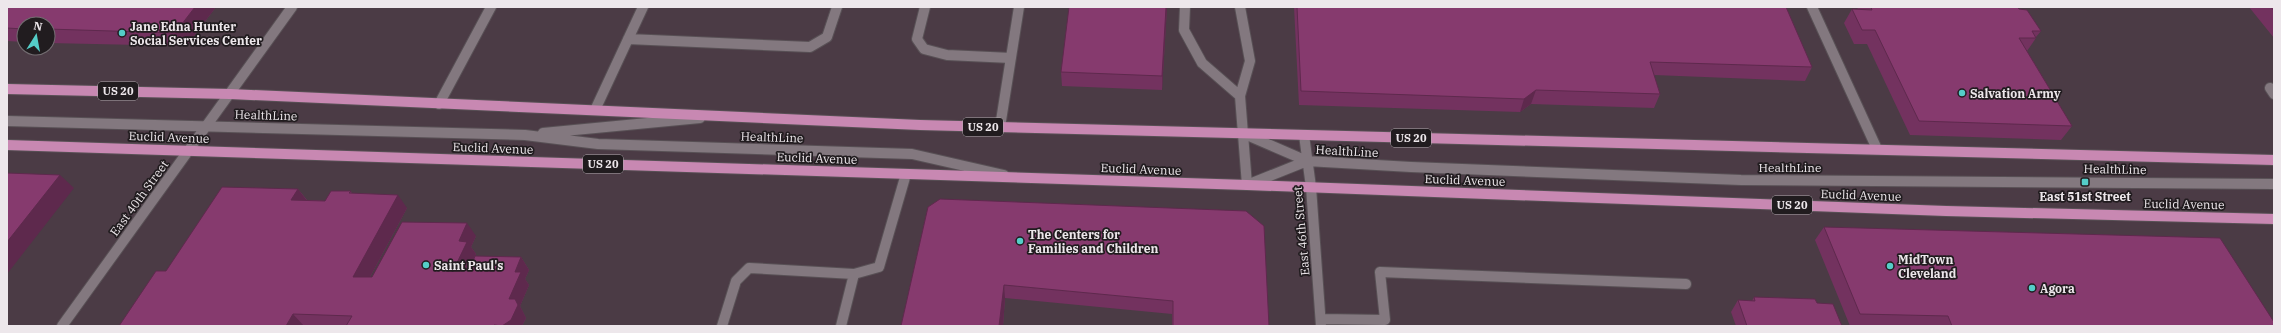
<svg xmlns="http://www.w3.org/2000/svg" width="2281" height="333" font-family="'IBM Plex Serif',serif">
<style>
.built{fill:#4b3b45;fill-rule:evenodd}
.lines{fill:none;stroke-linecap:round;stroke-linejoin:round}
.minor-casing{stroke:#585055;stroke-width:12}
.major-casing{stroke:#585055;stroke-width:12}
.minor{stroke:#83787f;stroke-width:10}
.major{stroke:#c888b2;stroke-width:10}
.wall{fill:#73325f}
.shaded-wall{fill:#5e294d}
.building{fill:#863a6e;stroke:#5e294d}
.poi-dot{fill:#54cdc8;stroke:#211c1f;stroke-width:1.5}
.labels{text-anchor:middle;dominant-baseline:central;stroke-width:3.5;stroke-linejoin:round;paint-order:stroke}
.shield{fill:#211c1f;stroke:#b0aaae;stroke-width:1}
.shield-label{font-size:11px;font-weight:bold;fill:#ede7eb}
.poi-label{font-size:12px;font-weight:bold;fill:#ede7eb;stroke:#211c1f;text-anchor:start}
.street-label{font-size:12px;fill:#ede7eb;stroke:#211c1f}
</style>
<rect width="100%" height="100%" fill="#3c3339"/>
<!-- built -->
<path class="built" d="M 7,7 L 2274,7 L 2274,326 L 7,326 ZM 24,24 L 48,24 L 48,48 L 24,48 Z"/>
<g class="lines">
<!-- minor casing -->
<g class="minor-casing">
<path id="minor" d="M 925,7 L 917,39 L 924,49 L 947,55 L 1011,58
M 1185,7 L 1184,30 L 1202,63 L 1240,96 L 1247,185 L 1307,161
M 1240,7 L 1250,61 L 1240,96
M 1812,7 L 1877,149
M 628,39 L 810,47 L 827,37 L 837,7
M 2270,88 L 2274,94
M 439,104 L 491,7
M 595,110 L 643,7
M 7,121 L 525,135 L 598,144 L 912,154 L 1004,175
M 1000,127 L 1019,7
M 543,133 L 700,118
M 1242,133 L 1307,161 L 1411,167 L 1741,180 L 2274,184
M 1304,135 L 1311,187 L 1321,326
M 1321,319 L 1385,320 L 1380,272 L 1686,284
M 62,326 L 292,7
M 722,326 L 736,281 L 749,268 L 854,274 L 879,267 L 906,174
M 841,326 L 854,274"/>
</g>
<!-- major casing -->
<g class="major-casing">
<path id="major" d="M 7,89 L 230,94 L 920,125 L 2274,160
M 7,145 L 1247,185 L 1946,211 L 2274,219"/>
</g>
<!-- minor -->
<use href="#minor" class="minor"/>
<!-- major -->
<use href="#major" class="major"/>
</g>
<!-- wall -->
<path class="wall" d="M 7,7 L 216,7 L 186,46 L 48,43 L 48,24 L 24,24 L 24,42 L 7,41 Z
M 1167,7 L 1162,90 L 1062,86 L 1061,72 Z
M 1294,7 L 1786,7 L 1812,67 L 1805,81 L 1654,75 L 1660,94 L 1654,108 L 1531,104 L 1520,112 L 1299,105 Z
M 1856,7 L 2017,7 L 2041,31 L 2036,37 L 2036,38 L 2027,51 L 2072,126 L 2061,140 L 1910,135 L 1867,44 L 1854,44 L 1844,23 L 1852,9 L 1858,9 Z
M 2249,7 L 2274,7 L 2274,38 Z
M 298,189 L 307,200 L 325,201 L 351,191 L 352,194 L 407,208 L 370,277 L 372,277 L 476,236 L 471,247 L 476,254 L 468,269 L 521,257 L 529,270 L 525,279 L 529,285 L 520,306 L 526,318 L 522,326 L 119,326 L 166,271 Z
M 928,207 L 1269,326 L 1172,326 L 1172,314 L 1005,298 L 1003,326 L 901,326 Z
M 1824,227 L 2274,326 L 1850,326 L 1815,240 Z
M 1754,297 L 1817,303 L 1842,326 L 1736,326 L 1731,312 L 1738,300 L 1752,301 Z"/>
<!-- shaded-wall -->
<path class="shaded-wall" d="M 195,7 L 216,7 L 186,46 L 175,33 Z
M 1166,7 L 1167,7 L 1162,90 L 1162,76 Z
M 1536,90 L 1531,104 L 1520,112 L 1524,99 Z
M 60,175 L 74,188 L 7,274 L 7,242 Z
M 298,189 L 308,202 L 291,200 Z
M 398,195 L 407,208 L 363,290 L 353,277 Z
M 467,223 L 476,236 L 471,247 L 476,254 L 463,281 L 454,269 L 459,241 Z
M 521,257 L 529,270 L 525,279 L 529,285 L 520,306 L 526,318 L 522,326 L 502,326 L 515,272 Z
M 1004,285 L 1005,298 L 1003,326 L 999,326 Z
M 293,314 L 304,326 L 286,326 Z"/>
<!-- building -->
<path class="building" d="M 7,7 L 195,7 L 175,33 L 48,29 L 48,24 L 24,24 L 24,29 L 7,28 Z
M 1069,7 L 1166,7 L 1162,76 L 1061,72 Z
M 1297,7 L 1786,7 L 1812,67 L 1650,62 L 1660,94 L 1536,90 L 1524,99 L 1301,91 Z
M 1871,7 L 2017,7 L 2019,9 L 2027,10 L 2041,31 L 2032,31 L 2036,38 L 2019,38 L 2072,126 L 1919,121 L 1875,30 L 1862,30 L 1852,9 L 1872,10 Z
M 2271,7 L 2274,7 L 2274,11 Z
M 7,173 L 60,175 L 7,242 Z
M 222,187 L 298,189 L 291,200 L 325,201 L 331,191 L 351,191 L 349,193 L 398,195 L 353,277 L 372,277 L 402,222 L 467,223 L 459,241 L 467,242 L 454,269 L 470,269 L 475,256 L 521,257 L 515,272 L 521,272 L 509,299 L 515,299 L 518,305 L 511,320 L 502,326 L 494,325 L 493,326 L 346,326 L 352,316 L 293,314 L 286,326 L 119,326 L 156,271 L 166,271 Z
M 940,199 L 1246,211 L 1264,226 L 1269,326 L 1173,326 L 1173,301 L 1004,285 L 999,326 L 901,326 L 928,207 Z
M 1824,227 L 2220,238 L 2274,322 L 2274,326 L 1952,326 L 1948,316 L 1860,314 Z
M 1754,297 L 1815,299 L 1817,303 L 1833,304 L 1842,326 L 1747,326 L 1738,300 L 1755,301 Z"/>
<!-- markers -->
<g class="poi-dot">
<circle cx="122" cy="33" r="4"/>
<circle cx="1962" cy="93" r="4"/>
<rect x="2081" y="178" width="8" height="8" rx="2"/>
<circle cx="1020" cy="241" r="4"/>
<circle cx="426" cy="265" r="4"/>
<circle cx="1890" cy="266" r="4"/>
<circle cx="2032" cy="288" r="4"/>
</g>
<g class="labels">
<!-- shield labels -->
<g class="shield">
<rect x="98" y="82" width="40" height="18" rx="3"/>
<rect x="963" y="118" width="40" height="18" rx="3"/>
<rect x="1391" y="129" width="40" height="18" rx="3"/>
<rect x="583" y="155" width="40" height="18" rx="3"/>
<rect x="1772" y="196" width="40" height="18" rx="3"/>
</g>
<g class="shield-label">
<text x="118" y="91">US 20</text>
<text x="983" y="127">US 20</text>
<text x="1411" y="138">US 20</text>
<text x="603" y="164">US 20</text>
<text x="1792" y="205">US 20</text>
</g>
<!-- poi labels -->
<g class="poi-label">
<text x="130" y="26">Jane Edna Hunter<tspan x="130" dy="14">Social Services Center</tspan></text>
<text x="1970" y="93">Salvation Army</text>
<text x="2085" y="196" text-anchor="middle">East 51st Street</text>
<text x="1028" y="234">The Centers for<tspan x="1028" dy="14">Families and Children</tspan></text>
<text x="1898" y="259">MidTown<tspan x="1898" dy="14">Cleveland</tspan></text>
<text x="434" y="265">Saint Paul's</text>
<text x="2040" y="288">Agora</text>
</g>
<!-- street labels -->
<g class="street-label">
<text transform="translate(266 115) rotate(2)">HealthLine</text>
<text transform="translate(169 137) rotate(2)">Euclid Avenue</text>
<text transform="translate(772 137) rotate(2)">HealthLine</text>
<text transform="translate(493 148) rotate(2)">Euclid Avenue</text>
<text transform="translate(1347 151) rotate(3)">HealthLine</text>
<text transform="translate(817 158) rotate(2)">Euclid Avenue</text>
<text x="1790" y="167">HealthLine</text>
<text transform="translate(1141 169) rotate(2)">Euclid Avenue</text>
<text transform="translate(2115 169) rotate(1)">HealthLine</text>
<text transform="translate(1465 180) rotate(2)">Euclid Avenue</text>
<text transform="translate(1861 195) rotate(2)">Euclid Avenue</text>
<text transform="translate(139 198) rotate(-54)">East 40th Street</text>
<text transform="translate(2184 204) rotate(1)">Euclid Avenue</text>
<text transform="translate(1301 231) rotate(-95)">East 46th Street</text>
</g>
</g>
<!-- border -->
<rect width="2281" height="333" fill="none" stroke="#ede7eb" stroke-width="16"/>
<!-- north arrow -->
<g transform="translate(36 36) rotate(11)"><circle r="19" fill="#211c1f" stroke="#736d71"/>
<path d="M0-3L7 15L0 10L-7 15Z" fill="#54cdc8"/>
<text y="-6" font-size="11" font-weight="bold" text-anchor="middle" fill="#ede7eb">N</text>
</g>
</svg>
